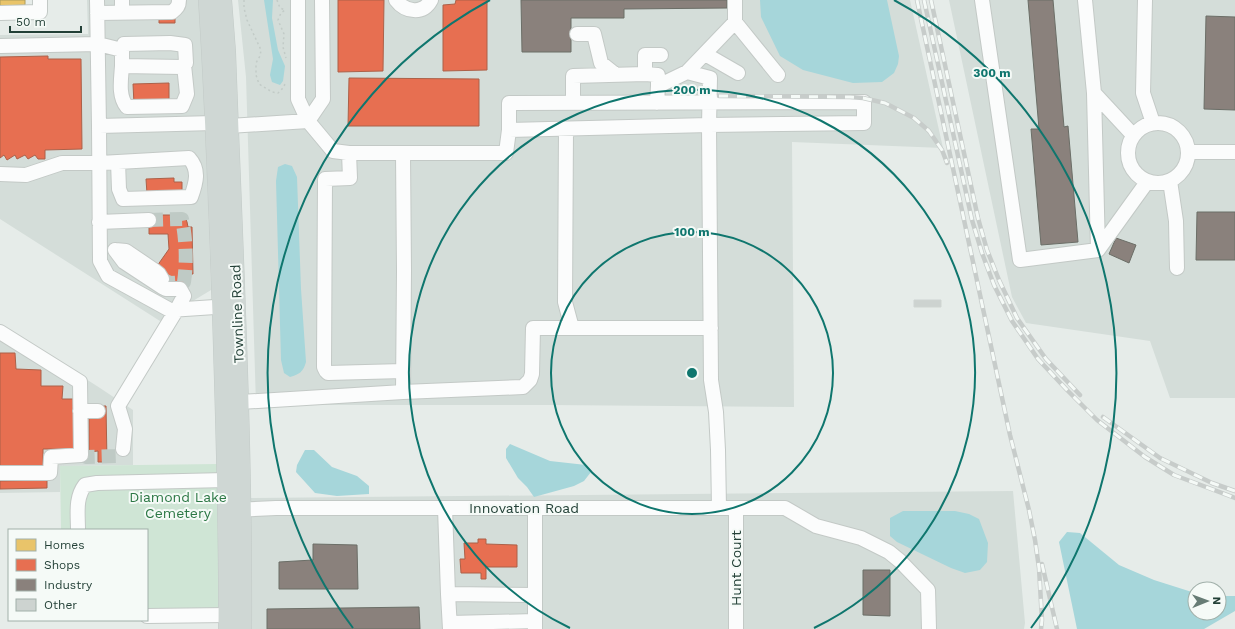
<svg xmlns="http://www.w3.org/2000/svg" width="1235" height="629" font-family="'Work Sans',sans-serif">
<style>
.built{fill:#d4ddd9}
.green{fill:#cfe5d5}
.water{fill:#a6d6da}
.homes{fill:#e9c46a;stroke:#ae9c5b}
.shops{fill:#e76f51;stroke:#ac6149}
.industry{fill:#8a817c;stroke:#6b6e67}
.building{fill:#cdd3d0;stroke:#cfd5d2}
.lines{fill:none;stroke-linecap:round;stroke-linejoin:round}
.minor-tunnel{stroke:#bfcac5;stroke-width:14;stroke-dasharray:14 7;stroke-linecap:butt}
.minor-casing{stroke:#c3c9c6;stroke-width:16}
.major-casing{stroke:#c2cac7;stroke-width:18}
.path{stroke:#c2cbc7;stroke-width:1.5;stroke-dasharray:2 3;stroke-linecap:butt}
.minor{stroke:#fbfcfc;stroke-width:14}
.major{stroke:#cfd7d4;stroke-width:17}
.rail-casing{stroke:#c7ccca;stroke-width:4.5}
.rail{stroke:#f5faf7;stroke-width:3;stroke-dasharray:9;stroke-linecap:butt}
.ring{fill:none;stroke:#0f766e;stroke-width:2}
.labels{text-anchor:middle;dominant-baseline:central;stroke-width:4;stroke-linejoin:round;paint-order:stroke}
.street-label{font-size:14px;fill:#234037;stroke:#f5faf7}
.park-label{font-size:14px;fill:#2c7845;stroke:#f5faf7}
.centre{fill:#0f766e;stroke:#f5faf7;stroke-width:2}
.ring-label{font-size:12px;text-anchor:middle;font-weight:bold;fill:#0f766e;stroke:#f5faf7;stroke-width:4;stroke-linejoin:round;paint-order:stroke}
</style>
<rect width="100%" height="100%" fill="#e6ece9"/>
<!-- built -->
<path class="built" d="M 87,0 L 201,0 L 211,290 L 160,321 L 0,219 L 0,35 L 88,34 Z
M 238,0 L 910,0 L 943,148 L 792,142 L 794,407 L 549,405 L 256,405 L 246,77 Z
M 949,0 L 1235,0 L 1235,398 L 1170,398 L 1150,341 L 1026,323 L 1012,297 Z
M 0,324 L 100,388 L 133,410 L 133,465 L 60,466 L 60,492 L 0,493 Z
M 1013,491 L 1025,623 L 1024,629 L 250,629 L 250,498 Z"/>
<!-- green -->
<path class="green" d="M 217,464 L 219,618 L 147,619 L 147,530 L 61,530 L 60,466 Z"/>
<!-- water -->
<path class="water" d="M 264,0 L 273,0 L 272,18 L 278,50 L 285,66 L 283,81 L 280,85 L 272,82 L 270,75 L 273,59 Z
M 760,0 L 887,0 L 899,56 L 898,64 L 894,73 L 882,82 L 853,83 L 803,70 L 780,56 L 761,17 Z
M 285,164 L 292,166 L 297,177 L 301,289 L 306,362 C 303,372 300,374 290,377 L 284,373 L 281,360 L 276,181 L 278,167 Z
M 510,444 L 550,461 L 586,465 L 591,472 L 584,481 L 574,486 L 534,497 L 527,487 L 518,478 L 506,458 L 506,449 Z
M 305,450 L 314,450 L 332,467 L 357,476 L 369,486 L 369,494 L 337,496 L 315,493 L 296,472 L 297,465 Z
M 903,511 L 955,511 L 969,514 L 979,519 L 988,543 L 987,562 L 980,570 L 965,573 L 951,568 L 897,542 L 890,536 L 890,518 Z
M 1067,532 L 1080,533 L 1119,565 L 1154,580 L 1195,593 L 1195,613 L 1219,613 L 1219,596 L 1235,596 L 1235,611 L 1204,629 L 1077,629 L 1059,542 Z"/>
<!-- homes -->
<path class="homes" d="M 0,0 L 25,0 L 25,5 L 0,6 Z"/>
<!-- shops -->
<path class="shops" d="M 338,0 L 384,0 L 383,71 L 338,72 Z
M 456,0 L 487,0 L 487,70 L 443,71 L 443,5 L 455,4 Z
M 159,15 L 175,15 L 175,23 L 159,23 Z
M 48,56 L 48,59 L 81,59 L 82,149 L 45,150 L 45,159 L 38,159 L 35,155 L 28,159 L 25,155 L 17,159 L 15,155 L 7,160 L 4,155 L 0,158 L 0,57 Z
M 349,78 L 479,79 L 479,126 L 348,126 Z
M 169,83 L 169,103 L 134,104 L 133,84 Z
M 174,178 L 174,182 L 182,182 L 182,193 L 147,194 L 146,179 Z
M 149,215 L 181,215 L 185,217 L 187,222 L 188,227 L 192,227 L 193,274 L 188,274 L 188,280 L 186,284 L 181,286 L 150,276 L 169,249 L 168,234 L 149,234 Z
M 0,353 L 15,353 L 16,369 L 41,370 L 41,386 L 63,386 L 62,399 L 74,399 L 75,449 L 43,449 L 43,466 L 0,467 Z
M 97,406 L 106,406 L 107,462 L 98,462 L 98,451 L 89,452 L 89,417 Z
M 47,480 L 47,488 L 0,489 L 0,481 Z
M 478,539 L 486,539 L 486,544 L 517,545 L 517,567 L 486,567 L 486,579 L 481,579 L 481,573 L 461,573 L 460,559 L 465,559 L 464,543 L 478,543 Z"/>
<!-- industry -->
<path class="industry" d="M 521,0 L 727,0 L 727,8 L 624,9 L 624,18 L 571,18 L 571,52 L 522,52 Z
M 1028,0 L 1053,0 L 1064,127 L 1068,126 L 1078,242 L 1041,245 L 1031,129 L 1039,129 Z
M 1206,16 L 1235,17 L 1235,110 L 1204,109 Z
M 1197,212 L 1235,212 L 1235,260 L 1196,260 Z
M 1116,238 L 1136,245 L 1129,263 L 1109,254 Z
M 313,544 L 357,545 L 358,589 L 279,589 L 279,562 L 313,560 Z
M 863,570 L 890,570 L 890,616 L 863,615 Z
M 419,607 L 420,629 L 267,629 L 267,609 Z"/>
<!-- building -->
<path class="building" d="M 914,300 L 941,300 L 941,307 L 914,307 Z"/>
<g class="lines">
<!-- minor-tunnel -->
<path class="minor-tunnel" d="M 149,220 L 182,219 C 186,239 187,262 184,282 L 170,283 L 163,280
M 81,455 L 87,457 L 119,456 L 123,449"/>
<!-- minor casing -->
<g class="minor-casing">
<path id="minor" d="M 97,0 L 99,126 L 100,261 L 108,276 L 170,310 L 230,306
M 122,0 L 122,12
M 298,0 L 298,99 L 308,121 L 333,151 L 349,153 L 506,153 L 509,130 L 709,125 L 711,380 L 716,412 L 718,450 L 719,508
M 396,0 C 405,12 423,15 431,0
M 735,0 L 735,22 L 778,75
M 982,0 L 1020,260 L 1098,250 L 1147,182
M 1085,0 L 1094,93 L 1133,135
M 1145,0 L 1143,93 L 1153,123
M 0,13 L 40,12 L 40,0
M 97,13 L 172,12 C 177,8 179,6 179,0
M 577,34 L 594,34 L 601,63 L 616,75
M 170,43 L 185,45 L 186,63 L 182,67 L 122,66 L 122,50 L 124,44 Z
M 0,46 L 98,44 L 122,50
M 705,54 L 738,73
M 122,66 C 121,80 118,96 127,107 L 182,106 L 187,94 L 184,65
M 687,72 L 735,22
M 658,86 L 658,75 L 645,74 L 645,55 L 661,55
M 1094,93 L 1098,250
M 573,103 L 573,76 L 645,74
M 308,121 L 323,99 L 322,0
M1128 153a30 30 0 1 1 60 0a30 30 0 1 1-60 0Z
M 99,126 L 214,123 L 229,126 L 308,121
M 566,129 L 565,302 L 572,328
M 509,130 L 509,103 C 627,103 746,102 864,102 L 864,123 L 709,125 L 710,78 L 687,72 L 658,86 L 657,103
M 1188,152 L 1235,152
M 349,153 L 350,178 L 325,179 L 324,367 L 326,371 L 328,373 L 403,371
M 0,174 L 26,175 L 62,163 L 100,163 L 189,158 C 200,170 196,183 191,197 L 123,199 L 119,189 L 118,162
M 1170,181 L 1176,221 L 1177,268
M 99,222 L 149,220
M 115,250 L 124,262 L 162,287 L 166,289 L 180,289 L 184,296 L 177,309 L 118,406 L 125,429 L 123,449
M 115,250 L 126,251 L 154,270 L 159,274 L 162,279
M 0,332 L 80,382 L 81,455 L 51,457 L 50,473 L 0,473
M 403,392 L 523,387 L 530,380 L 532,374 L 533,328 L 711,328
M 240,402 L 403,392 L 404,271 L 403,154
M 80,411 L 98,411
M 445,508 L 448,594 L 535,595 L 535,508
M 736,508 L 736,629
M 233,510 L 276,508 L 785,508 L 816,526 L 861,538 L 889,552 L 900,561 L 928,590 L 929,629
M 78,530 C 78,514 75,498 85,485 L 97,483 L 226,480
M 448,594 L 450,629
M 535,595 L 535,629
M 147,616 L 227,615
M 450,623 L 535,621"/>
</g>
<!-- major casing -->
<g class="major-casing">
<path id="major" d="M 207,0 C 214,104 217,208 221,313 C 224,418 228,524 227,629
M 223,0 L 227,52 C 234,244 244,437 243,629"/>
</g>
<!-- path -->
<path class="path" d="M 244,0 L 244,8 L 247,20 L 261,50 L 260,56 L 256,63 L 256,75 L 259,84 L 272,92 L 278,93 L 284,87 L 285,83
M 277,0 L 280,8 L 285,10 L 281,13 L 278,20 L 284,34 L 283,47 L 286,58"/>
<!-- minor -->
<use href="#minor" class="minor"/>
<!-- major -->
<use href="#major" class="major"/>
<!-- rail casing -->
<g class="rail-casing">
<path id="rail" d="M 917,0 L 1010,435 L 1029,510 L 1035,540 L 1039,568 L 1042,620 L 1041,629
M 924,0 L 972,220 L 982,253 L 994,285 L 1012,321 L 1038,359 L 1067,390 L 1097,420 L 1145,457 L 1174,475 L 1235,498
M 931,0 L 978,218 L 987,250 L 999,280 L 1017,318 L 1046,359 L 1080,395
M 719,96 L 850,97 L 863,98 L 885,103 L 914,118 L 929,131 L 942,150 L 947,163
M 1103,417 L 1160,458 L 1212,483 L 1235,491
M 1042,564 L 1057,629"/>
</g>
<!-- rail -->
<use href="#rail" class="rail"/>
</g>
<!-- distance rings -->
<g class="ring">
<circle cx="692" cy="373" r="141"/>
<path d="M570 628A283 283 0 1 1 814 628"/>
<path d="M353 628A424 424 0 0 1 490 0M894 0A424 424 0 0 1 1031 628"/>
</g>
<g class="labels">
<!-- street labels -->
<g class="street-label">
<text transform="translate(237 314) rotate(-92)">Townline Road</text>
<text x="524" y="508">Innovation Road</text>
<text transform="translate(736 568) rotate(-90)">Hunt Court</text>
</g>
<!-- park labels -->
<g class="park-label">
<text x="178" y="497">Diamond Lake<tspan x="178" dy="16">Cemetery</tspan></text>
</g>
</g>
<circle cx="692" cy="373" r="6" class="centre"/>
<g class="ring-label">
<text x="992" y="77">300 m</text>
<text x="692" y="94">200 m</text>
<text x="692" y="236">100 m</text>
</g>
<!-- legend -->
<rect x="8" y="529" width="140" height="92" fill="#f5faf7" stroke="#a1b0aa"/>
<rect x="16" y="539" width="20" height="12" fill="#e9c46a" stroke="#a1b0aa"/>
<text x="44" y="549" font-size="12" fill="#234037">Homes</text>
<rect x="16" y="559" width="20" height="12" fill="#e76f51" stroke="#a1b0aa"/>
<text x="44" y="569" font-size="12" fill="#234037">Shops</text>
<rect x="16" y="579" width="20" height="12" fill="#8a817c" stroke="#a1b0aa"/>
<text x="44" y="589" font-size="12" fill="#234037">Industry</text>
<rect x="16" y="599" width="20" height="12" fill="#cdd3d0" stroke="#a1b0aa"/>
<text x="44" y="609" font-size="12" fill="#234037">Other</text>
<!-- north arrow -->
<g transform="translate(1207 601) rotate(89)"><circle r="19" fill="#f5faf7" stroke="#a1b0aa"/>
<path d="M0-3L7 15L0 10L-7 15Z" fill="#677c75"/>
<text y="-6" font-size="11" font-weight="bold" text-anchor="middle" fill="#234037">N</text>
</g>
<!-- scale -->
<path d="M10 26v6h71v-6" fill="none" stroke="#234037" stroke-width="2"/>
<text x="16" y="26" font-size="12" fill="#234037" stroke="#f5faf7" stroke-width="3" paint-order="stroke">50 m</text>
</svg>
